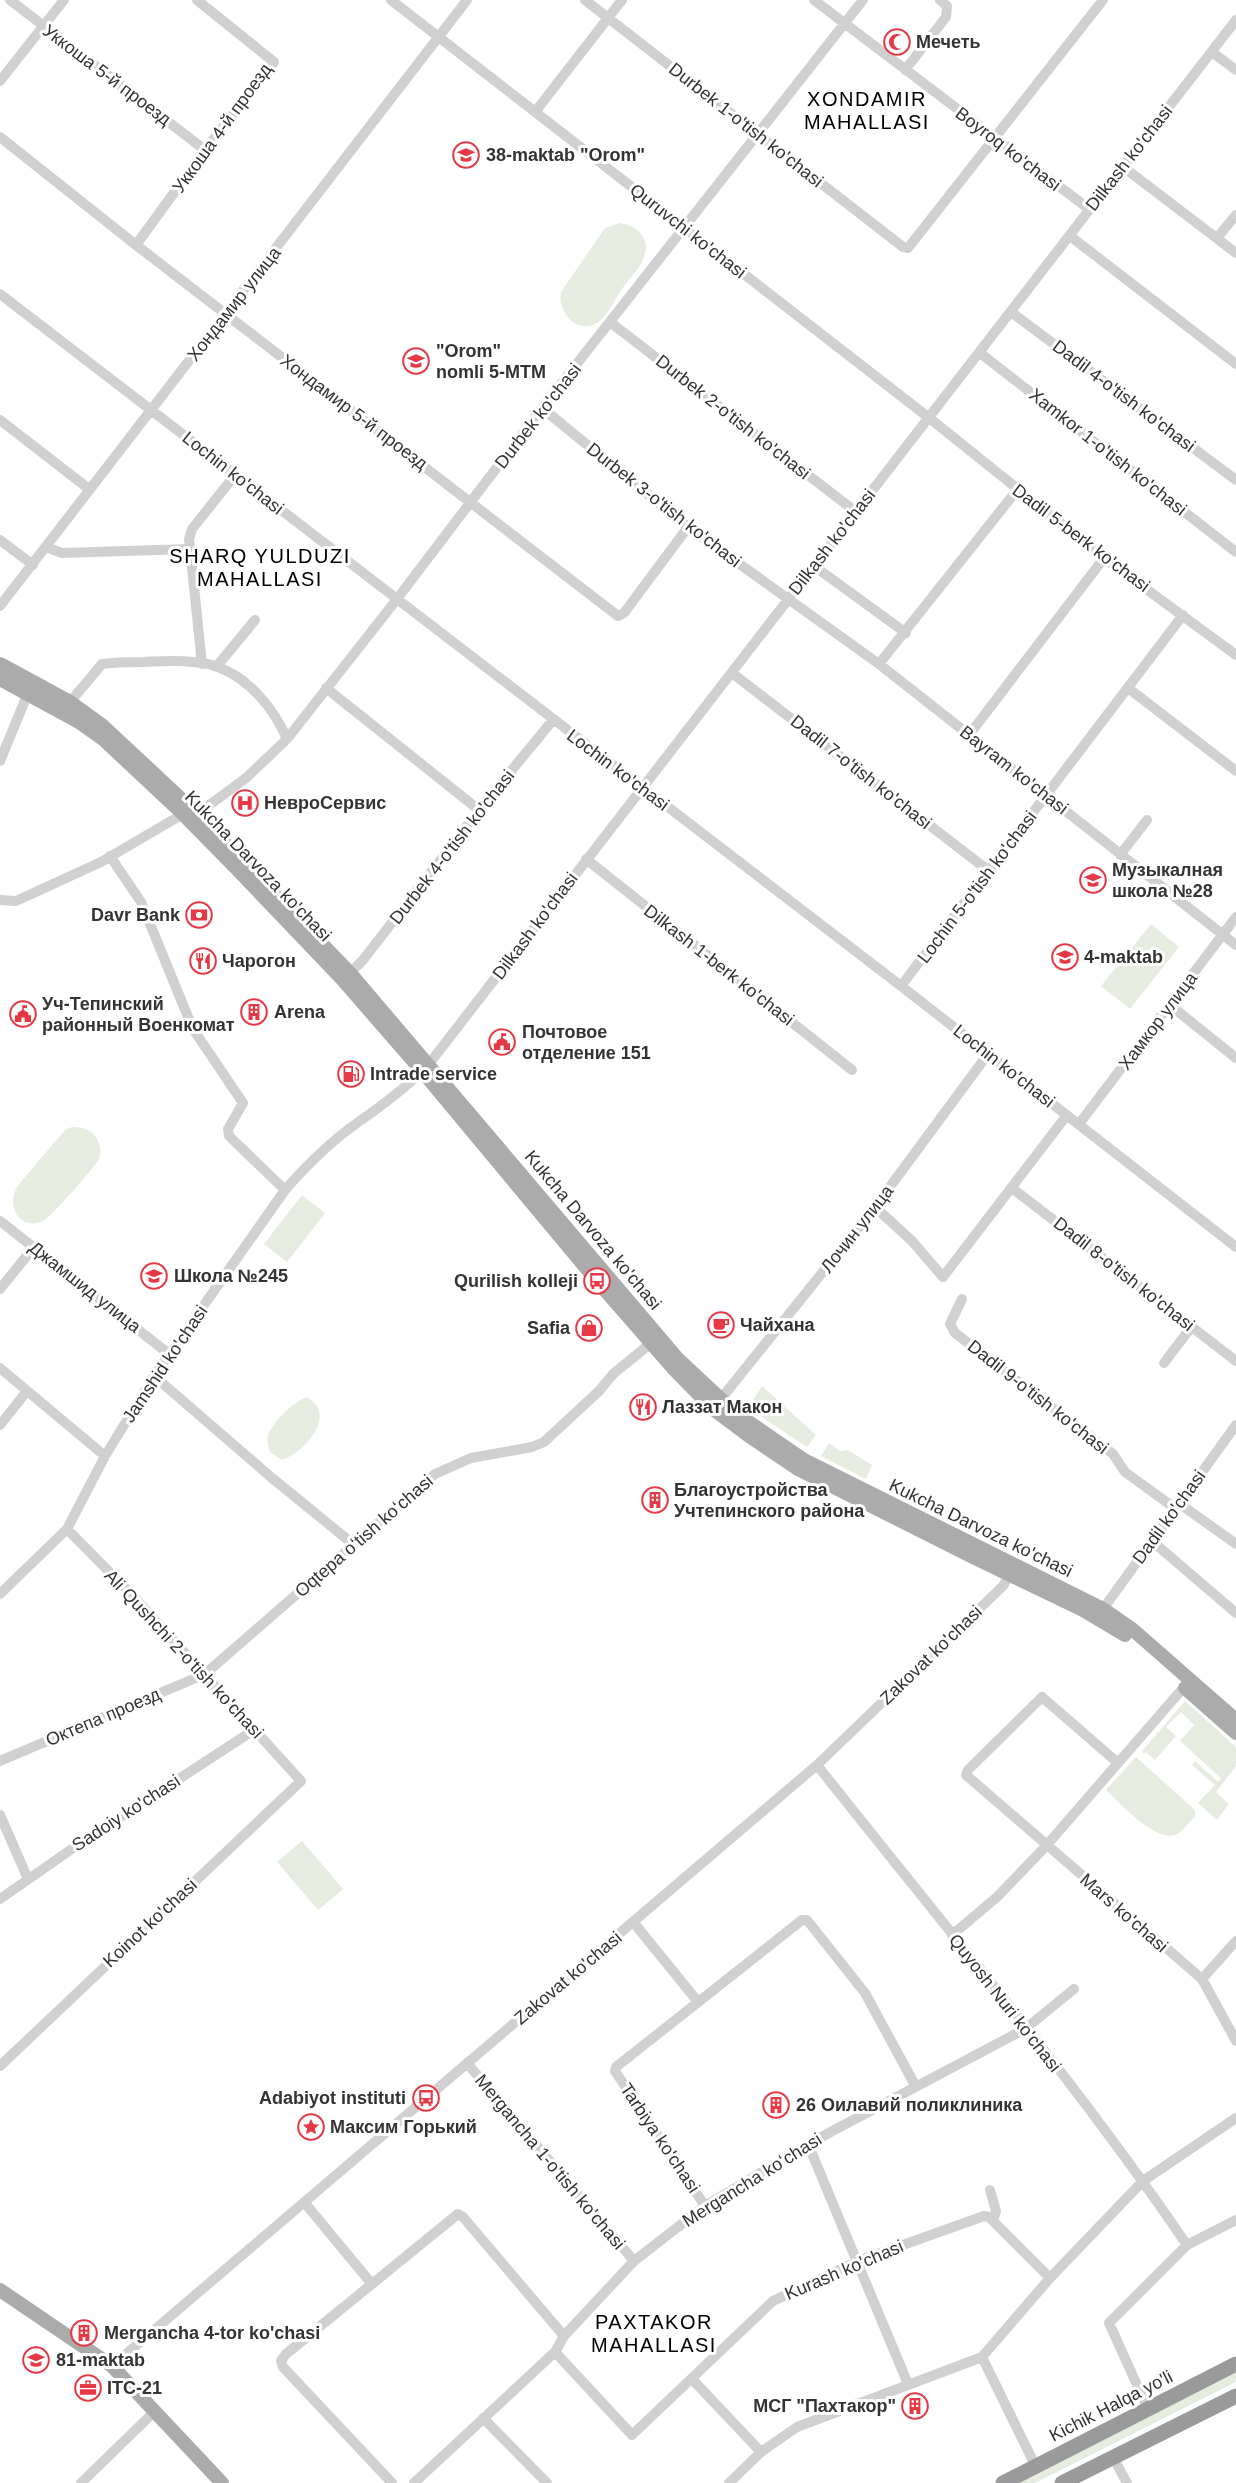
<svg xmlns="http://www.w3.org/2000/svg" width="1236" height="2483" font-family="Helvetica,sans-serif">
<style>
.grass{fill:#e6ecdf}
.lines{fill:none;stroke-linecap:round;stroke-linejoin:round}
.minor{stroke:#d0d0d0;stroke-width:10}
.major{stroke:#ababab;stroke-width:14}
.highway{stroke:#9a9a9a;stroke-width:15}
.labels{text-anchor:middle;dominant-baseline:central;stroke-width:6;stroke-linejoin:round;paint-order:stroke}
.poi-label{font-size:18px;font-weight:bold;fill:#333;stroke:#fff;text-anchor:start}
.street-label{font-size:18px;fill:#333;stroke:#fff}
.neighbourhood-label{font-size:20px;letter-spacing:1.5px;fill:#000;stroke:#fff}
</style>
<rect width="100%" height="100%" fill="#fff"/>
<!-- grass -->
<path class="grass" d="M 620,223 C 635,225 650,237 645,254 C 642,266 629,279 622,289 C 616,298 609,312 601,320 C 580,338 557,314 561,292 L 605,228 Z
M 1151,924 L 1179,947 L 1130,1009 L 1101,986 Z
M 72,1127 C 84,1127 94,1130 98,1141 C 101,1147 101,1154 99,1159 C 94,1168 51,1217 43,1221 C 18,1232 4,1202 20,1183 C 35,1165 50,1148 65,1130 Z
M 302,1195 L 325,1213 L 287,1262 L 264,1244 Z
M 762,1386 L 816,1435 L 807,1447 L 748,1408 Z
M 307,1397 C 338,1414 305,1453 282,1460 L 270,1452 C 268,1446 266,1440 269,1433 C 276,1419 292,1403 307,1397 Z
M 829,1443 L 840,1451 L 848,1450 L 872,1465 L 866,1479 L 821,1456 Z
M 1185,1701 L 1236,1747 L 1236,1766 L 1216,1792 L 1229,1804 L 1217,1820 L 1198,1803 L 1215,1785 L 1192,1765 L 1195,1761 L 1218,1782 L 1221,1778 L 1180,1741 L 1194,1725 L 1181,1712 L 1166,1727 L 1176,1736 L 1155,1760 L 1146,1752 L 1144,1754 L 1142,1751 Z
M 1136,1757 L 1195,1810 L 1195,1816 C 1189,1822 1183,1832 1175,1835 C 1155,1842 1120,1803 1106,1790 Z
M 302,1841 L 343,1889 L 318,1910 L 277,1862 Z
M 1236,2373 L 1236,2382 L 1035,2483 L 1016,2483 Z"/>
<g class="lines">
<!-- minor -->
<path class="minor" d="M 10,0 L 205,150
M 391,0 L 928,417 L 1104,558 L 1236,655
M 585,0 L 903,247 L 908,248 L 1103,0
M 814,0 L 1089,209
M 1212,52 L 1236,70
M 905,70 L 946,17 L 947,6 L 940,0
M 0,81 L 64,0
M 535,112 L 622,0
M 0,137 L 136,245 L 618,616 L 624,613 L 688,527
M 1122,166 L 1236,253
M 1070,236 L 1236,364
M 1217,238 L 1236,215
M 136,245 L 205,150 L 274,62 L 197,0
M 0,294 L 901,986 L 1236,1247
M 1011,312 L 1236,480
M 610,322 L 856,512
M 980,353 L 1236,552
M 542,408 L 688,527 L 879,664 L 1236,945
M 0,420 L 89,489
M 0,540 L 33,565
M 46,547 L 62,553 L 189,549
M 814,566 L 906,633
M 0,606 L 467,0
M 202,664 L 189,539 L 192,529 L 235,475
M 879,664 L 1017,490
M 217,666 L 255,620
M 732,673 L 989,871
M 326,688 L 479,810
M 1128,688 L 1236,771
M 70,702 L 102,664 C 116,662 130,662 144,662 C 165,661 198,659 218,667 C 250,679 274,709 287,739
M 969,735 L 1104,558
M 0,761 L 28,693
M 193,810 L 208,806 L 246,778 L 287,739 L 397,599 L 542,408 L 863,0
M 1120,855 L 1147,820
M 110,856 L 141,902 L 193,1029 L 243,1103 L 228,1129 L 229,1136 L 285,1190
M 586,859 L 852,1070
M 0,900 L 16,901 L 101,862 L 183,814
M 350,973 L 363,960 L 479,810 L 553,720
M 901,986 L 1183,615
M 1170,1005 L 1236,1058
M 429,1064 L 1236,20
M 1079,1124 L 1236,917
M 1012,1188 L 1236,1361
M 875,1207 L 912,1241 L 943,1277 L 1067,1115
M 0,1221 L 169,1354
M 0,1289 L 34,1247
M 962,1299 L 950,1324 L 955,1333 L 1113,1454 L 1125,1472 L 1176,1509
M 1164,1363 L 1192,1326
M 0,1368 L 105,1456
M 154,1376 L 272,1478 L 353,1544
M 720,1400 L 875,1207 L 988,1054
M 0,1425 L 27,1391
M 1180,1504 L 1236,1544
M 1152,1541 L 1236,1613
M 0,1594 L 67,1529 L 105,1456 L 154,1376 L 285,1190 C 306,1166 330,1142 357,1123 C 380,1107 402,1091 422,1071
M 1103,1609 L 1236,1425
M 0,1761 L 205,1674 L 435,1474 L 471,1458 L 532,1447 L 544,1442 L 599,1391 L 613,1374 L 656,1339
M 1118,1763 L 1042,1697 L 968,1770 L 966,1775 L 1202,1979 L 1236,2041
M 817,1765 C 942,1923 1073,2078 1187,2245
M 0,1815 L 28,1879
M 0,1899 L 79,1844 L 254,1730
M 634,1923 L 698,2002
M 952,1935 L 997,1897 L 1046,1846 L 1184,1687
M 1202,1979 L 1236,1941
M 467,2063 L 634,2261
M 0,2066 L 301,1781 L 135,1598 L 67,1529
M 808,2144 L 908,2384
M 990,2190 L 996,2211 L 993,2221
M 304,2202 L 371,2283
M 705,2206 L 615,2071 L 616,2067 L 802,1920 L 807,1920 L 865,1993 L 915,2085
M 555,2352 L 632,2435 L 773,2301 L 858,2261 L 984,2216 L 989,2217 L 1050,2278
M 982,2357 L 1036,2467
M 112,2366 L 817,1765 L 1003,1586 L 1009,1575
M 692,2379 L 761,2452
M 1148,2409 L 1109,2323 L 1187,2245 L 1236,2220
M 483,2418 L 547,2483
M 1113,2457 L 1127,2483
M 81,2483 L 155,2411
M 392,2483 L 283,2367 L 281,2361 L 286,2354 L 458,2214 L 463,2217 L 564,2336
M 414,2483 L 555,2352 L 564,2336 L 634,2261 L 705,2206 L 808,2144 L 1025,2029 L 1074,1989
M 729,2483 L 761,2452 L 797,2427 L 982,2357 L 1050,2278 L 1143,2181 L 1236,2118"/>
<!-- major -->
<path class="major" d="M 0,664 L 70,702 L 103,726 L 193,810 L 350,973 L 677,1358 L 737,1414 L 804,1460 L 1103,1609 L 1132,1629 L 1236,1720
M 0,679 L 79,722 L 103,739 L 183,814 L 238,870 L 342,979 L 422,1071 L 597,1281 L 672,1367 L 713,1409 L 749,1436 L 798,1469 L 973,1557 L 1083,1610 L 1125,1635
M 1185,1688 L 1236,1733
M 0,2290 L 112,2366 L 222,2483"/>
<!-- highway -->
<path class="highway" d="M 1003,2483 L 1236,2364
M 1062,2483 L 1236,2396"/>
</g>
<!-- icons -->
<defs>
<g id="mosque-ring" transform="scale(1.35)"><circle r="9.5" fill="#fff" stroke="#e63946" stroke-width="1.5"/><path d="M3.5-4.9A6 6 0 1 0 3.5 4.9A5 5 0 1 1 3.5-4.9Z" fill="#e63946"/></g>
<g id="school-ring" transform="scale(1.35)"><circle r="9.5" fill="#fff" stroke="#e63946" stroke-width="1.5"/><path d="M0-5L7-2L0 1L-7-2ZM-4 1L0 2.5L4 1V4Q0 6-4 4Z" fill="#e63946"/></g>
<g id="hospital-ring" transform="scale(1.35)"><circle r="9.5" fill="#fff" stroke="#e63946" stroke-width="1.5"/><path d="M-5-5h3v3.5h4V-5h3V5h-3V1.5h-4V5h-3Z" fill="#e63946"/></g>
<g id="bank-ring" transform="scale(1.35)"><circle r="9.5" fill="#fff" stroke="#e63946" stroke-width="1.5"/><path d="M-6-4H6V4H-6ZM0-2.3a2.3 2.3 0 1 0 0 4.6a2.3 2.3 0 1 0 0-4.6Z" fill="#e63946"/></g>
<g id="restaurant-ring" transform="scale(1.35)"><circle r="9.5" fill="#fff" stroke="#e63946" stroke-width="1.5"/><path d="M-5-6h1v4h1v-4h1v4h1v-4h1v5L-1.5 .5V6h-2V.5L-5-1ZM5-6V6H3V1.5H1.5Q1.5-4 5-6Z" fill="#e63946"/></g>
<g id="building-ring" transform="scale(1.35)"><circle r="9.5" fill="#fff" stroke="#e63946" stroke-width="1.5"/><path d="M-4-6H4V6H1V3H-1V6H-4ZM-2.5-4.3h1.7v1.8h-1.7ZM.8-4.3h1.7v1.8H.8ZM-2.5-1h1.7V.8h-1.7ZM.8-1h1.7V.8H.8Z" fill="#e63946"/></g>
<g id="civic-ring" transform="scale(1.35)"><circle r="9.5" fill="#fff" stroke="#e63946" stroke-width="1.5"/><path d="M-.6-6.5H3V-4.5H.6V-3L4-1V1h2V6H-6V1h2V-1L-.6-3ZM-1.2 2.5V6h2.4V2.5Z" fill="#e63946"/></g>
<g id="fuel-ring" transform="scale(1.35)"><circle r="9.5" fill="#fff" stroke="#e63946" stroke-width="1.5"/><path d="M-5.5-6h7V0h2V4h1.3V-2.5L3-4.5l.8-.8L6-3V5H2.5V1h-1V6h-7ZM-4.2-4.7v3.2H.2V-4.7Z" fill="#e63946"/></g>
<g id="bus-ring" transform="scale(1.35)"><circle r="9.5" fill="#fff" stroke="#e63946" stroke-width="1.5"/><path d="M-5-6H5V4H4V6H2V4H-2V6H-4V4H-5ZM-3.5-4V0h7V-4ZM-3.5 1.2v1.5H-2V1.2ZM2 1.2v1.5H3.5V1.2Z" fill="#e63946"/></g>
<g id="cafe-ring" transform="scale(1.35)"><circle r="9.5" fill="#fff" stroke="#e63946" stroke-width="1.5"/><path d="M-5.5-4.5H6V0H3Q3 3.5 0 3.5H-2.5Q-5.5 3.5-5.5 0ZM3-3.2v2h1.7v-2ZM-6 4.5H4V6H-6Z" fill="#e63946"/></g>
<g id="shop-ring" transform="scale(1.35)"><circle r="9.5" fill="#fff" stroke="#e63946" stroke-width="1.5"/><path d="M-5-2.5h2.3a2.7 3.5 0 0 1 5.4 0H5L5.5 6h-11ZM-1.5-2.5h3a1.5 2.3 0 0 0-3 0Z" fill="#e63946"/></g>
<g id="sight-ring" transform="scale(1.35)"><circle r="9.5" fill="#fff" stroke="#e63946" stroke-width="1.5"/><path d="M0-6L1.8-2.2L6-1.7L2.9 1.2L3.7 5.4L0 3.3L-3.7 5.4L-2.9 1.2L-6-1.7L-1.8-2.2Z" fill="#e63946"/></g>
<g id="office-ring" transform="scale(1.35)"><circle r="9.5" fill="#fff" stroke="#e63946" stroke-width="1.5"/><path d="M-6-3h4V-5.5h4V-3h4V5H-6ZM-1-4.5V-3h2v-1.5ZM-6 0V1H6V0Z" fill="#e63946"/></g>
</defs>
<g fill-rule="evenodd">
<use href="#mosque-ring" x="897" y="42"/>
<use href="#school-ring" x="466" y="155"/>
<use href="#school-ring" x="416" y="361"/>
<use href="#hospital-ring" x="245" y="803"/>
<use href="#school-ring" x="1093" y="880"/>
<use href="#bank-ring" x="199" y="915"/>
<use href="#school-ring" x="1065" y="957"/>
<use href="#restaurant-ring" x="203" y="961"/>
<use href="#building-ring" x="254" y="1012"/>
<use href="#civic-ring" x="23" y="1014"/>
<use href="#civic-ring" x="502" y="1042"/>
<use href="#fuel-ring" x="351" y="1074"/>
<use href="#school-ring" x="154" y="1276"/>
<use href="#bus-ring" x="597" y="1281"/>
<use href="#cafe-ring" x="721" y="1325"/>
<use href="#shop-ring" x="589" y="1328"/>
<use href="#restaurant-ring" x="643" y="1407"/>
<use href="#building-ring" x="655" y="1500"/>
<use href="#bus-ring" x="426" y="2098"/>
<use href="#building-ring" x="776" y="2105"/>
<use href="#sight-ring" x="311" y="2127"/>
<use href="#building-ring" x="84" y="2333"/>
<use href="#school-ring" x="36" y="2360"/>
<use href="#office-ring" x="88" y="2388"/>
<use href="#building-ring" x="915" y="2406"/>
</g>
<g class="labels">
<!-- poi labels -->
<g class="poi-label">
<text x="916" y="42">Мечеть</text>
<text x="486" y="155">38-maktab "Orom"</text>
<text x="436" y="351">"Orom"<tspan x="436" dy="21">nomli 5-MTM</tspan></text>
<text x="264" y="803">НевроСервис</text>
<text x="1112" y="870">Музыкалная<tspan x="1112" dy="21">школа №28</tspan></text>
<text x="180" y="915" text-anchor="end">Davr Bank</text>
<text x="1084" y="957">4-maktab</text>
<text x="222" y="961">Чарогон</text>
<text x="42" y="1004">Уч-Тепинский<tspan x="42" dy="21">районный Военкомат</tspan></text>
<text x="274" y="1012">Arena</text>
<text x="522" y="1032">Почтовое<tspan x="522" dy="21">отделение 151</tspan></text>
<text x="370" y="1074">Intrade service</text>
<text x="174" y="1276">Школа №245</text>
<text x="578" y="1281" text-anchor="end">Qurilish kolleji</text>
<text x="740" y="1325">Чайхана</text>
<text x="570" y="1328" text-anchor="end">Safia</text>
<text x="662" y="1407">Лаззат Макон</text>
<text x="674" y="1490">Благоустройства<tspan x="674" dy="21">Учтепинского района</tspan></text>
<text x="406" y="2098" text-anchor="end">Adabiyot instituti</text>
<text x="796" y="2105">26 Оилавий поликлиника</text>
<text x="330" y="2127">Максим Горький</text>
<text x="104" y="2333">Mergancha 4-tor ko'chasi</text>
<text x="56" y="2360">81-maktab</text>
<text x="107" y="2388">ITC-21</text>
<text x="896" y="2406" text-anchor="end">МСГ "Пахтакор"</text>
</g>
<!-- street labels -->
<g class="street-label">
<text transform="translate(107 75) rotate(37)">Уккоша 5-й проезд</text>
<text transform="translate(746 125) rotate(38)">Durbek 1-o'tish ko'chasi</text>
<text transform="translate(222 128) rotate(-54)">Уккоша 4-й проезд</text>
<text transform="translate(1008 149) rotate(37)">Boyroq ko'chasi</text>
<text transform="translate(1129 158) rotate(-52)">Dilkash ko'chasi</text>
<text transform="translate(688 231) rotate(38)">Quruvchi ko'chasi</text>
<text transform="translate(234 304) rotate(-52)">Хондамир улица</text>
<text transform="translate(1124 396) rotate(37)">Dadil 4-o'tish ko'chasi</text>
<text transform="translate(354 412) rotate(37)">Хондамир 5-й проезд</text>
<text transform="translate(538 416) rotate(-52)">Durbek ko'chasi</text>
<text transform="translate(733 417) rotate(38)">Durbek 2-o'tish ko'chasi</text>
<text transform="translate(1108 452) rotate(38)">Xamkor 1-o'tish ko'chasi</text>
<text transform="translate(233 473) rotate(38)">Lochin ko'chasi</text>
<text transform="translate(664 505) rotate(38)">Durbek 3-o'tish ko'chasi</text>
<text transform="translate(1081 538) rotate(37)">Dadil 5-berk ko'chasi</text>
<text transform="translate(832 542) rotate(-52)">Dilkash ko'chasi</text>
<text transform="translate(618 770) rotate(37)">Lochin ko'chasi</text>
<text transform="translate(1014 770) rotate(38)">Bayram ko'chasi</text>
<text transform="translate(861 772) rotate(38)">Dadil 7-o'tish ko'chasi</text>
<text transform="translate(452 847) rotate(-52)">Durbek 4-o'tish ko'chasi</text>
<text transform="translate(258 866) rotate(46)">Kukcha Darvoza ko'chasi</text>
<text transform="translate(977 887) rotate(-53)">Lochin 5-o'tish ko'chasi</text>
<text transform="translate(535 926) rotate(-53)">Dilkash ko'chasi</text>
<text transform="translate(719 965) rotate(38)">Dilkash 1-berk ko'chasi</text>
<text transform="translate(1158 1021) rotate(-53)">Хамкор улица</text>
<text transform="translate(1004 1066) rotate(38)">Lochin ko'chasi</text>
<text transform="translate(857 1229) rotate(-52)">Лочин улица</text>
<text transform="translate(593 1230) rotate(50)">Kukcha Darvoza ko'chasi</text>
<text transform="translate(1124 1274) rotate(38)">Dadil 8-o'tish ko'chasi</text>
<text transform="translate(85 1287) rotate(38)">Джамшид улица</text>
<text transform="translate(165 1364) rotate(-56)">Jamshid ko'chasi</text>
<text transform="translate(1038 1397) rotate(38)">Dadil 9-o'tish ko'chasi</text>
<text transform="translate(1169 1517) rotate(-54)">Dadil ko'chasi</text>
<text transform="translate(981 1528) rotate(26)">Kukcha Darvoza ko'chasi</text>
<text transform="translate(364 1536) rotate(-41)">Oqtepa oʻtish koʻchasi</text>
<text transform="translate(184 1654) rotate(47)">Ali Qushchi 2-o'tish ko'chasi</text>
<text transform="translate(931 1655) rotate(-44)">Zakovat ko'chasi</text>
<text transform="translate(103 1717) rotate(-23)">Октепа проезд</text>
<text transform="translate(126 1813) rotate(-33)">Sadoiy ko'chasi</text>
<text transform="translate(1124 1913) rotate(41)">Mars ko'chasi</text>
<text transform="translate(150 1923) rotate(-43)">Koinot ko'chasi</text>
<text transform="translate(568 1978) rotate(-40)">Zakovat ko'chasi</text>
<text transform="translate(1005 2003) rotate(52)">Quyosh Nuri ko'chasi</text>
<text transform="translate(660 2138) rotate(56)">Tarbiya ko'chasi</text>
<text transform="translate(550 2162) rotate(50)">Mergancha 1-o'tish ko'chasi</text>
<text transform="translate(752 2180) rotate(-32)">Mergancha koʻchasi</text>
<text transform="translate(844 2270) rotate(-23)">Kurash ko'chasi</text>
<text transform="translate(1111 2406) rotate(-27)">Kichik Halqa yo'li</text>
</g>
<!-- neighbourhood labels -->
<g class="neighbourhood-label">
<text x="867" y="99">XONDAMIR<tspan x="867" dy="23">MAHALLASI</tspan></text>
<text x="260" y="556">SHARQ YULDUZI<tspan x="260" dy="23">MAHALLASI</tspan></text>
<text x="654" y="2322">PAXTAKOR<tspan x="654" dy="23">MAHALLASI</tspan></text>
</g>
</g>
</svg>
